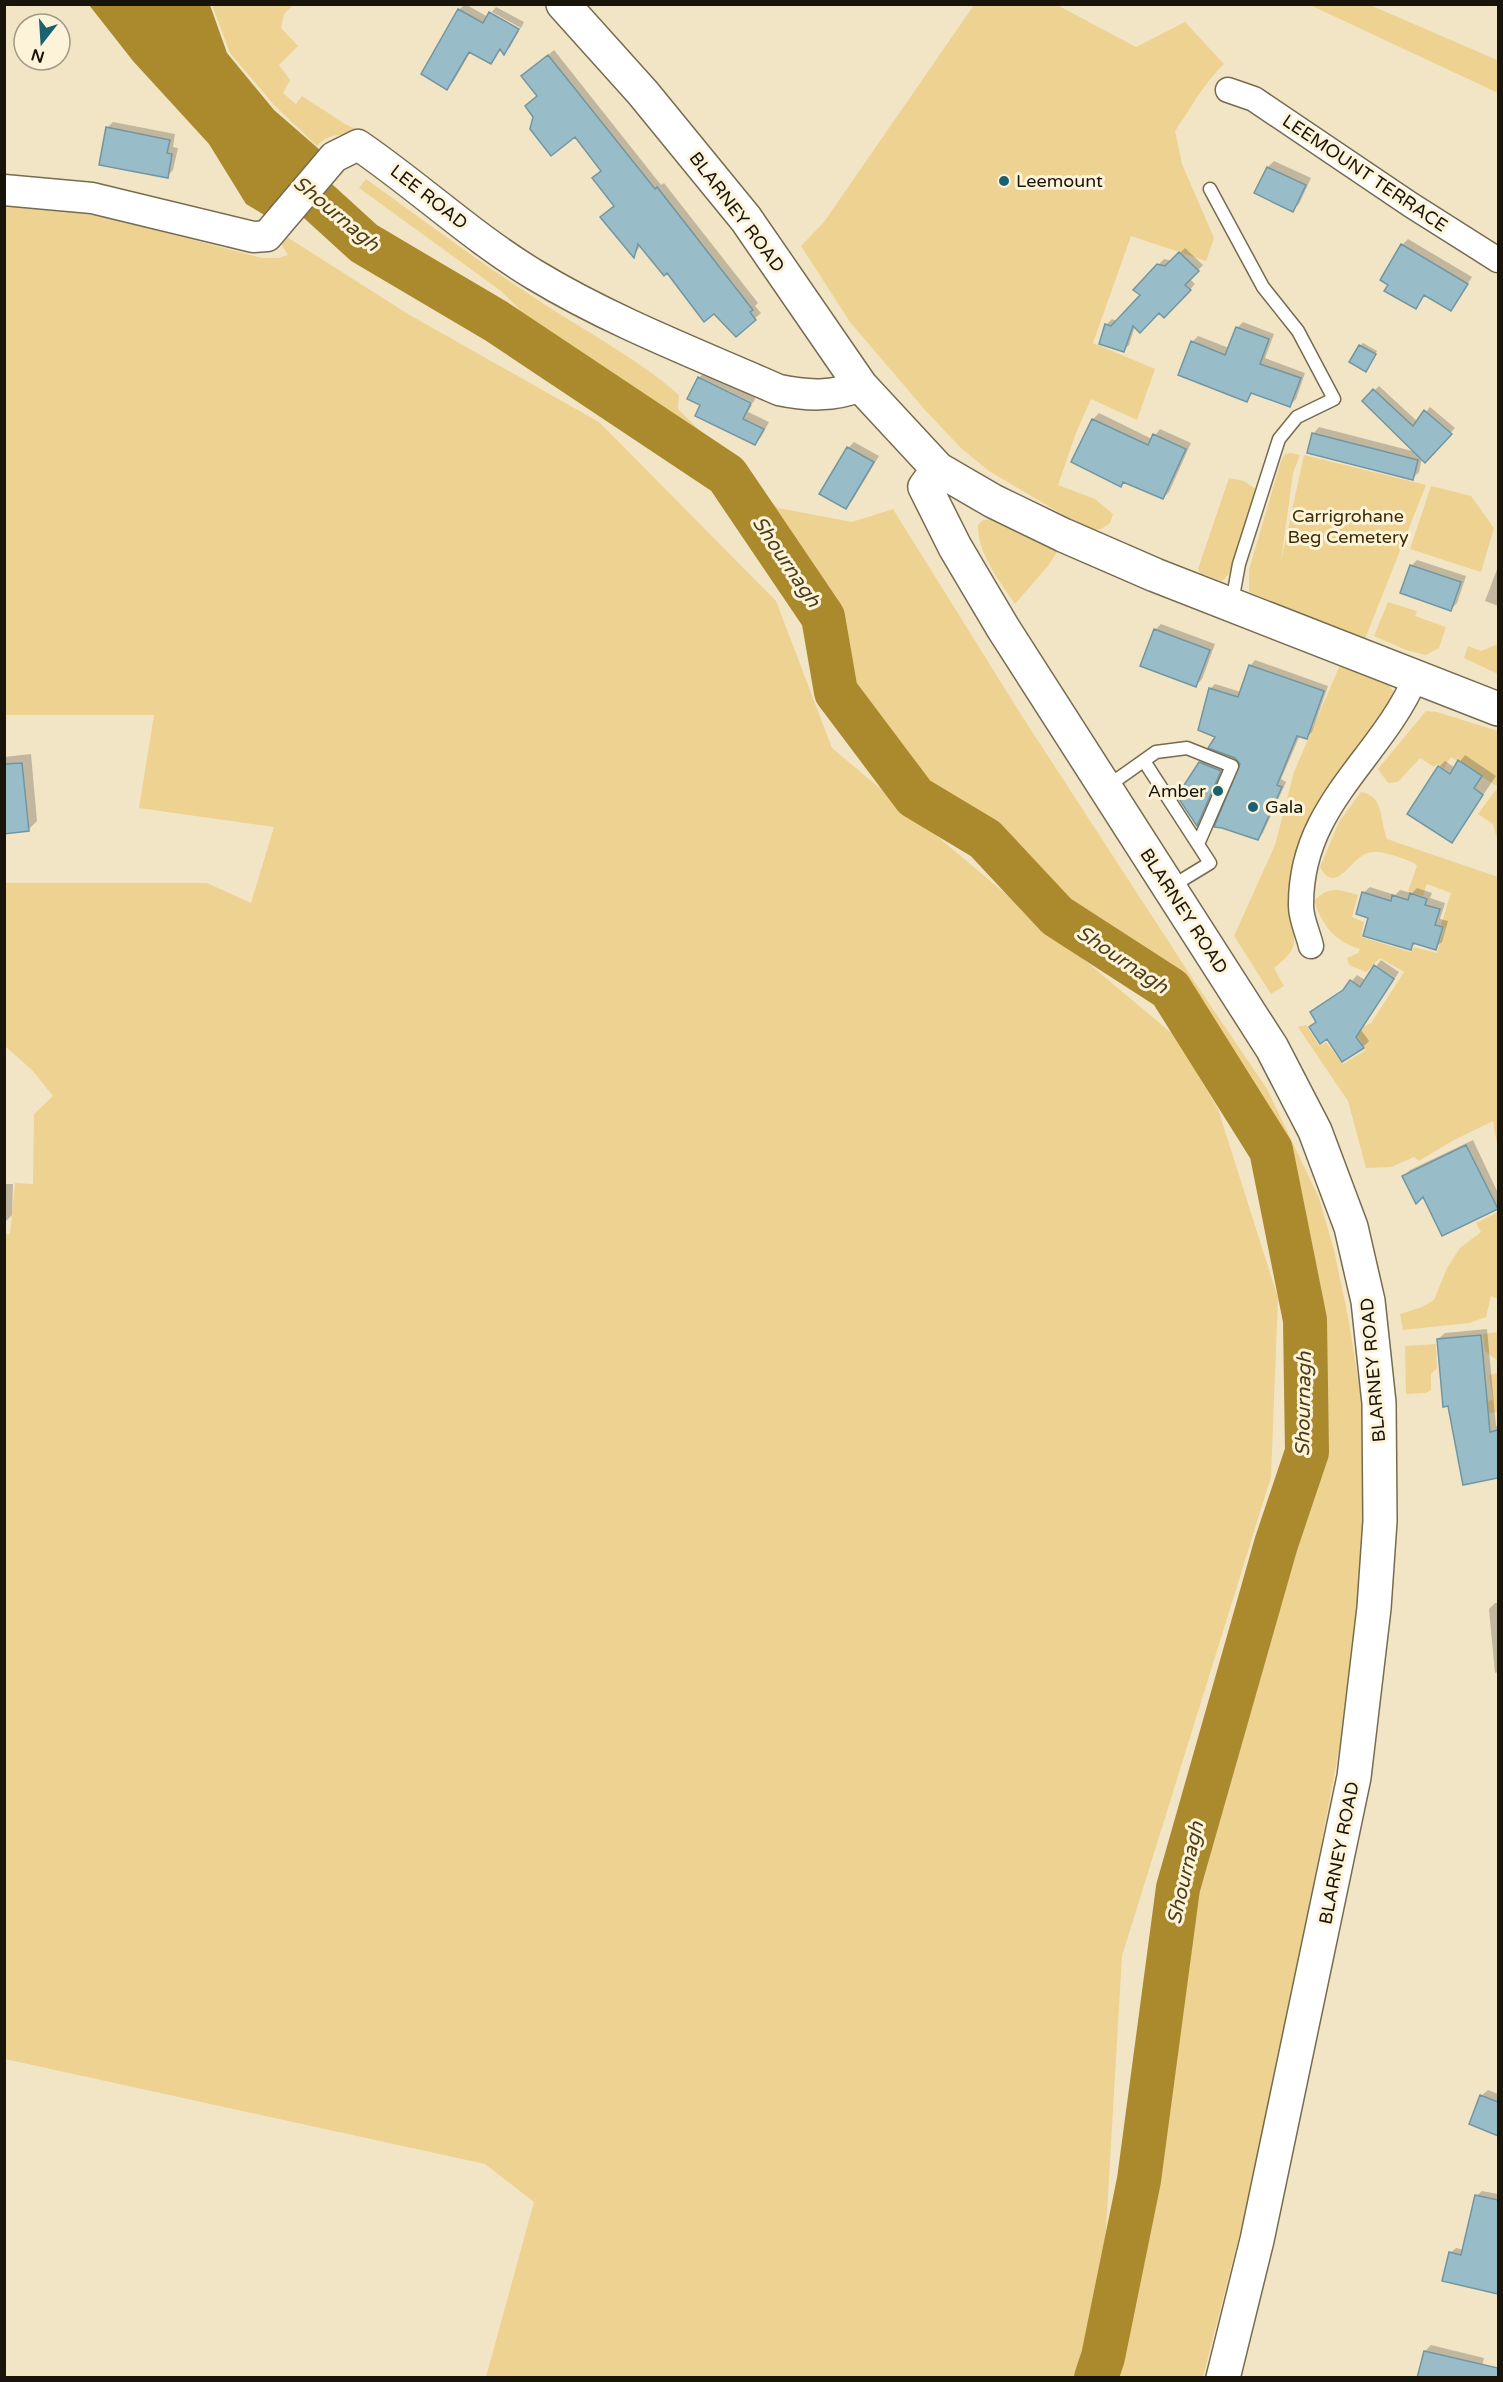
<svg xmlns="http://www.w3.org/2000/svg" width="1503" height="2382" font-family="'Varela Round',sans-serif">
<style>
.green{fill:#edd291}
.water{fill:#ab8a2e}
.shadow{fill:#0003}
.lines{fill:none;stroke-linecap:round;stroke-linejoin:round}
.river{stroke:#ab8a2e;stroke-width:44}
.building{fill:#98bdc9;stroke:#7296a1;stroke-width:1.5}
.service-casing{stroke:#766b4f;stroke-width:15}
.minor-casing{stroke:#766b4f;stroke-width:27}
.tertiary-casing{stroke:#766b4f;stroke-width:33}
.secondary-casing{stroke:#766b4f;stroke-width:36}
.service{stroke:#fff;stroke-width:12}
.minor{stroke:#fff;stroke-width:24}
.tertiary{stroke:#fff;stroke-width:30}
.secondary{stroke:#fff;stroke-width:33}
.poi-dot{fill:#1c6172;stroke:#fdf3d9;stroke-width:2}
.labels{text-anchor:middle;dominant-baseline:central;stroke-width:6;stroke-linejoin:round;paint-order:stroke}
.street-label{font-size:18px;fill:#191409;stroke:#fdf3d9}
.poi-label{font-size:18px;fill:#191409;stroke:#fdf3d9;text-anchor:start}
.park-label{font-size:18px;fill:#3a2c04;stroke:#fdf3d9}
.water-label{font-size:20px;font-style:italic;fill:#4b3d17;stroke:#fdf3d9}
</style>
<rect width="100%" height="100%" fill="#f2e5c6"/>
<!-- green -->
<path class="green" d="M 212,5 L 293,5 L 284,14 L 281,28 L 298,46 L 279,65 L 290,80 L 283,93 L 296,104 L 302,96 L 345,124 L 369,135 L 367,140 C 348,135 332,130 317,146 L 274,105 L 230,53 Z
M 974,5 L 1057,5 L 1136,47 L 1185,22 L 1224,64 C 1205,81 1190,110 1175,131 L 1182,164 L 1214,238 L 1206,261 L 1131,236 L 1093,343 L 1155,369 L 1137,420 L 1091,399 L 1076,433 L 1058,485 L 1095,499 L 1113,514 L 1110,523 L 1101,529 L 1093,530 L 1060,513 L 989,471 L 961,448 L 925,410 L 850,322 L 801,246 L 824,222 Z
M 1310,5 L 1370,5 L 1497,60 L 1498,93 Z
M 366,179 C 426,222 487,268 550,308 C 594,336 639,360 679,395 L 678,409 L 778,508 L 852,522 L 893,509 L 1020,713 L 1200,990 L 1267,1089 L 1319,1198 L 1334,1250 L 1348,1316 L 1366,1429 L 1363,1565 L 1339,1750 L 1269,2119 L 1203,2377 L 1103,2377 L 1129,2268 L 1146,2178 L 1161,2047 L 1179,1925 L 1202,1824 L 1310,1465 L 1321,1407 L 1311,1331 L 1281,1155 L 1178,989 L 1098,926 L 1026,864 L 976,816 L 923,788 L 843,690 L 829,616 L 783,540 L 730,473 L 542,332 L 501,291 L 359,188 Z
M 5,202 L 110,218 L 262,258 L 278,258 L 288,255 L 281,244 L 287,237 L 408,314 L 599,422 L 776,601 L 832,748 L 1175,1036 L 1218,1109 L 1278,1298 L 1271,1477 L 1122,1956 L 1102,2298 L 1094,2353 L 1086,2377 L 486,2377 L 534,2202 L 485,2164 L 5,2059 L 5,1234 L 10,1234 L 15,1183 L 33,1184 L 34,1114 L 53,1096 L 33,1071 L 5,1046 L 5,883 L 207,883 L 251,903 L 274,827 L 139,808 L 154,715 L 5,715 Z
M 1291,453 L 1300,455 L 1293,473 L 1281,561 L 1304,455 L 1426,485 L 1365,639 L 1249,592 L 1249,570 L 1281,461 L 1285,454 Z
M 1229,478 L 1244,481 L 1257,490 L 1231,572 L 1222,581 L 1200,573 L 1198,569 Z
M 1431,486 L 1471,496 L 1494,528 L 1481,572 L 1410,549 Z
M 993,519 L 1059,549 L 1048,566 L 1015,604 C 1000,582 977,553 978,525 L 983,520 Z
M 1388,602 L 1417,611 L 1415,616 L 1446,627 L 1439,648 L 1426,655 L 1406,650 L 1374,636 Z
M 1498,644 L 1498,674 L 1464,658 L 1468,646 L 1481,651 Z
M 1340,665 L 1388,683 L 1395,694 L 1392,709 L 1331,788 L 1292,917 C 1296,945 1297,950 1274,968 L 1284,986 L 1271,994 L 1234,936 L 1275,845 L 1294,772 Z
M 1426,711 L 1437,712 L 1498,731 L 1498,837 L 1496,835 L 1493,824 L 1478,814 L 1498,787 L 1451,757 L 1444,768 L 1437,764 L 1434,767 L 1420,758 L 1398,782 L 1388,783 L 1378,769 Z
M 1361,792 C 1385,797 1379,818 1387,839 L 1498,877 L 1498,1150 L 1493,1121 L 1452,1141 L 1419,1161 L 1414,1157 L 1391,1167 L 1366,1168 L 1348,1101 L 1298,1027 L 1306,1025 L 1319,1046 L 1326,1042 L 1343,1064 L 1366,1050 L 1355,1031 L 1371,1023 L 1404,972 L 1380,958 L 1366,972 L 1349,965 L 1347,958 L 1358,953 L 1360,949 C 1334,941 1323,926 1314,901 C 1330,885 1338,890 1358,895 L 1352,917 L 1364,922 L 1361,937 L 1411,952 L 1414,947 L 1437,953 L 1445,927 L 1441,925 L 1451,893 L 1427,884 L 1423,896 L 1408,891 L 1417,866 L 1414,863 C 1401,858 1382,849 1368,853 C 1351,857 1336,897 1320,867 L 1339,822 Z
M 1498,1212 L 1498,1299 L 1491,1296 L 1486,1317 L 1469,1323 L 1403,1330 L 1400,1314 L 1422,1307 L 1434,1300 L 1447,1268 L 1460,1248 L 1481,1232 L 1476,1223 Z
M 1498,1332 L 1498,1361 L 1485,1351 L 1483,1334 Z
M 1436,1344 L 1437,1368 L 1431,1374 L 1431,1390 L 1426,1393 L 1406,1394 L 1405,1346 Z
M 1498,1373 L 1498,1412 L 1451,1417 L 1449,1407 L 1493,1400 L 1489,1375 Z"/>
<!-- water -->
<path class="water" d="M 89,5 L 210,5 L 227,53 L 274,110 L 320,150 L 266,216 L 246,204 L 209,144 L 133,61 Z"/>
<!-- shadow -->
<path class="shadow" d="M 465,4 L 488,17 L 490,14 L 519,31 L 510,47 L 504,53 L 501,49 L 490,63 L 471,51 L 453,82 L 447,88 L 459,10 Z
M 496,7 L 524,22 L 521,28 L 492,12 Z
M 554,50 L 661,185 L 664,183 L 758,303 L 755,306 L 761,313 L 736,335 L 714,312 L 641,245 L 634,255 L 603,170 L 575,135 L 538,96 L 529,71 Z
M 113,122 L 175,134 L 173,147 L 178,148 L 173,170 L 167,176 L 107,128 Z
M 1274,161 L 1311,178 L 1299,204 L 1293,210 L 1256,193 L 1268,167 Z
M 1408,239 L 1472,277 L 1451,309 L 1426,294 L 1416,307 L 1390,284 L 1402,245 Z
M 1185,248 L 1203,265 L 1190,279 L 1195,284 L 1170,311 L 1159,311 L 1135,326 L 1129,345 L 1123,350 L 1106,325 L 1112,319 L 1117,321 L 1142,295 L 1135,289 L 1164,259 L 1172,261 Z
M 1243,322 L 1274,334 L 1265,358 L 1305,373 L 1296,399 L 1290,405 L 1253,392 L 1247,400 L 1192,342 L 1198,336 L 1229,348 L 1237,328 Z
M 1363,343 L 1377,351 L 1368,367 L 1360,346 Z
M 705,372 L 756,397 L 753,403 L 700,377 Z
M 699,380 L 752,405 L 748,412 L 769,422 L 761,437 L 755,444 L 702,405 Z
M 1379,386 L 1418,422 L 1430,407 L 1455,428 L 1425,461 L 1422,458 L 1419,472 L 1413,478 L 1313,434 L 1319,427 L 1416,452 L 1364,401 Z
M 1099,413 L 1152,439 L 1160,429 L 1191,443 L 1169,492 L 1163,498 L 1125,481 L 1120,485 L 1073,462 L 1093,419 Z
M 854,442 L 879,456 L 852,501 L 846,508 L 848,448 Z
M 1417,560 L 1466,576 L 1457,603 L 1451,609 L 1411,566 Z
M 1498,567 L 1498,606 L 1485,601 Z
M 1161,624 L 1215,644 L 1202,679 L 1196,685 L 1155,630 Z
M 1255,660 L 1328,686 L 1312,732 L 1307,737 L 1300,735 L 1281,779 L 1286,782 L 1263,833 L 1258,839 L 1242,764 L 1217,737 L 1210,689 L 1215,684 L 1241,692 L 1250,666 Z
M 31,754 L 37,821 L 28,830 L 4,832 L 4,757 Z
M 1465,755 L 1496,776 L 1452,841 L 1439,767 L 1445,761 L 1455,768 Z
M 1203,760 L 1223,768 L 1197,824 L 1200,763 Z
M 1370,887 L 1395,895 L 1400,890 L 1412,893 L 1417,888 L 1432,893 L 1430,898 L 1445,903 L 1440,919 L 1448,921 L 1442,942 L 1435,948 L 1416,943 L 1411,948 L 1370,917 L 1363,893 Z
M 1381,960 L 1399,972 L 1361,1030 L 1369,1041 L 1363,1047 L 1328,1037 L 1311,1027 L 1317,1021 L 1312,1012 L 1318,1006 L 1347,987 L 1357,975 L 1365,980 Z
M 1473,1140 L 1498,1193 L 1497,1208 L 1424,1194 L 1404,1176 L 1410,1170 Z
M 4,1184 L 13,1184 L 12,1215 L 5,1222 Z
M 1487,1329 L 1496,1426 L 1498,1426 L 1498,1476 L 1464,1483 L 1438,1339 L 1445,1333 Z
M 1495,1603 L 1498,1603 L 1498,1672 L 1495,1673 L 1489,1609 Z
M 1488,2090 L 1498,2094 L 1498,2134 L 1471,2124 L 1481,2096 Z
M 1482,2191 L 1498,2194 L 1498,2292 L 1444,2280 L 1450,2253 L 1456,2248 L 1464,2250 L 1476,2196 Z
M 1431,2345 L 1484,2358 L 1479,2378 L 1425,2351 Z"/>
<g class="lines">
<!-- river -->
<path class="river" d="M 274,161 L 364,243 L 496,321 L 727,475 L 823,617 L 836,692 L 915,797 L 985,839 L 1057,916 L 1170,989 L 1271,1150 L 1305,1320 L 1307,1452 L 1276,1544 L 1178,1888 L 1139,2180 L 1103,2357 L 1096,2378"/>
</g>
<!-- building -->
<path class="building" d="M 458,9 L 483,23 L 489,12 L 519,29 L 504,55 L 500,49 L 491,64 L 469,52 L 447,90 L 421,74 Z
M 548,55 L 655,189 L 657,187 L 753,310 L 750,312 L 756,320 L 736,337 L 714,314 L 704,322 L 667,273 L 664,276 L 638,244 L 634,258 L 600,217 L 614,206 L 592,178 L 601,171 L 575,137 L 551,156 L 530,129 L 533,117 L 525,106 L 537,96 L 521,76 Z
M 106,127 L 170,140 L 167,153 L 172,154 L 168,178 L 99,165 Z
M 1267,167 L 1306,185 L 1293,212 L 1254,193 Z
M 1401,244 L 1468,284 L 1451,311 L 1424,295 L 1416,309 L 1384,291 L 1388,285 L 1380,280 Z
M 1179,252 L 1199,271 L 1185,285 L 1191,290 L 1164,318 L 1159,313 L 1140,333 L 1133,326 L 1124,352 L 1099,344 L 1105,324 L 1111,326 L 1140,295 L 1133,290 L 1157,264 L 1165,266 Z
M 1236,327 L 1269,339 L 1260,364 L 1301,378 L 1290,407 L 1251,393 L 1247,402 L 1178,375 L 1191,341 L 1225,355 Z
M 1359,345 L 1376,354 L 1366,372 L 1349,362 Z
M 698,377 L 751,403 L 743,419 L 764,429 L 755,445 L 695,416 L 700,405 L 687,399 Z
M 1373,389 L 1413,426 L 1424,410 L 1452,434 L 1425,463 L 1362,401 Z
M 1092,419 L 1148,445 L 1153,434 L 1186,449 L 1163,499 L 1123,482 L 1121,487 L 1071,462 Z
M 1312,433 L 1418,460 L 1413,480 L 1307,453 Z
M 847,447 L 874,462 L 846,509 L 819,494 Z
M 1410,565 L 1461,582 L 1451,611 L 1400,593 Z
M 1154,629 L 1210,650 L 1196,687 L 1140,666 Z
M 1249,665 L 1324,691 L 1307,739 L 1297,736 L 1277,785 L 1282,787 L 1258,840 L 1222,828 L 1214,827 L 1240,764 L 1235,758 L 1208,748 L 1215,737 L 1198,730 L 1209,688 L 1238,697 Z
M 1458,760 L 1482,776 L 1474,788 L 1483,795 L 1452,843 L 1407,814 L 1438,766 L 1450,774 Z
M 1199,762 L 1221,771 L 1197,826 L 1177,796 Z
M 22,763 L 29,831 L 4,834 L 4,764 Z
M 1362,892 L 1391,901 L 1392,895 L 1408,900 L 1410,893 L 1427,899 L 1425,905 L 1440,909 L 1435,925 L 1443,927 L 1436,950 L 1413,943 L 1411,950 L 1363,936 L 1368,918 L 1356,914 Z
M 1374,965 L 1394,979 L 1356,1037 L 1364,1048 L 1342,1062 L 1327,1039 L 1320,1044 L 1309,1027 L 1316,1022 L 1310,1012 L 1343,990 L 1350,980 L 1360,987 Z
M 1466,1145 L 1498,1209 L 1442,1236 L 1423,1197 L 1416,1204 L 1402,1176 Z
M 1481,1335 L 1490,1432 L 1498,1430 L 1498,1478 L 1463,1485 L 1448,1406 L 1443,1407 L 1437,1339 Z
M 1480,2095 L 1498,2102 L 1498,2136 L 1469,2124 Z
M 1475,2195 L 1498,2200 L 1498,2294 L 1442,2281 L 1449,2252 L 1461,2255 Z
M 1424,2351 L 1498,2368 L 1498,2378 L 1417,2378 Z"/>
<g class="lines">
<!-- service casing -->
<g class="service-casing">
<path id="service" d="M 1210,189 L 1263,287 L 1298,331 L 1334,399 L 1297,417 L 1279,439 L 1239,564 L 1232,602
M 1144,761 L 1210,863 L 1169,888
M 1105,788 L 1156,752 L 1187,748 L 1232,766 L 1198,844"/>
</g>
<!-- minor casing -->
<g class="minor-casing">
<path id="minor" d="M 1228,90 L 1254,99 L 1411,205 L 1498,260
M 1311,946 C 1308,933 1301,919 1301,906 C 1300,805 1380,760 1416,677"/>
</g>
<!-- tertiary casing -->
<g class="tertiary-casing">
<path id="tertiary" d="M 4,190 L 92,198 L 253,237 L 267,236 L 334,157 L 358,145 C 418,186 472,237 535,275 C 611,321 697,354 779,390 C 807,396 833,397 861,386"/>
</g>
<!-- secondary casing -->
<g class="secondary-casing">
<path id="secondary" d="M 563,4 L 643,93 L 746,219 L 861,386 L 938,469 L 993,501 L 1063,535 L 1155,575 L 1498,709
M 938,469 L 925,487 L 955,547 L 1003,628 L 1272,1048 L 1315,1131 L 1351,1227 L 1368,1301 L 1379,1403 L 1380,1521 L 1374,1608 L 1354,1777 L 1257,2240 L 1223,2378"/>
</g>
<!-- service -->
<use href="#service" class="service"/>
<!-- minor -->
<use href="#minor" class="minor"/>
<!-- tertiary -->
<use href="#tertiary" class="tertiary"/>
<!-- secondary -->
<use href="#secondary" class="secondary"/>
</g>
<!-- markers -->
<g class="poi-dot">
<circle cx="1004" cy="181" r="6"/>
<circle cx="1218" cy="791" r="6"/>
<circle cx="1253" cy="807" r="6"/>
</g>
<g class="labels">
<!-- street labels -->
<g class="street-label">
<text transform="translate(1365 173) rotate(34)">LEEMOUNT TERRACE</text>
<text transform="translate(429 197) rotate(38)">LEE ROAD</text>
<text transform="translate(737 212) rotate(53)">BLARNEY ROAD</text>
<text transform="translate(1184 911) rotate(57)">BLARNEY ROAD</text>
<text transform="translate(1373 1370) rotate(-95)">BLARNEY ROAD</text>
<text transform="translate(1339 1853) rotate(-79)">BLARNEY ROAD</text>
</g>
<!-- poi labels -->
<g class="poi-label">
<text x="1016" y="181">Leemount</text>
<text x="1206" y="791" text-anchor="end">Amber</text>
<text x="1265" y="807">Gala</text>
</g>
<!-- park labels -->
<g class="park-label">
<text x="1348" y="516">Carrigrohane<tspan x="1348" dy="21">Beg Cemetery</tspan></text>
</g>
<!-- water labels -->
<g class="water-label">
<text transform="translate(336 214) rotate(40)">Shournagh</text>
<text transform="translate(786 562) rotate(56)">Shournagh</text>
<text transform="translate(1122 960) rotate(34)">Shournagh</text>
<text transform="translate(1304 1404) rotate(-89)">Shournagh</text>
<text transform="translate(1186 1873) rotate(-77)">Shournagh</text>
</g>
</g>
<!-- border -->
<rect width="1503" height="2382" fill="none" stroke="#191409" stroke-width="12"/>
<!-- north arrow -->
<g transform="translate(42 42) rotate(197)"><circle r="28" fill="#fdf3d9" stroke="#a29a86" stroke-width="1.5"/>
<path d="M0-4.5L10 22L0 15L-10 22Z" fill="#1c6172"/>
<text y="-9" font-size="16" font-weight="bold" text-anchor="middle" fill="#191409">N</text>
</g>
</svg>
